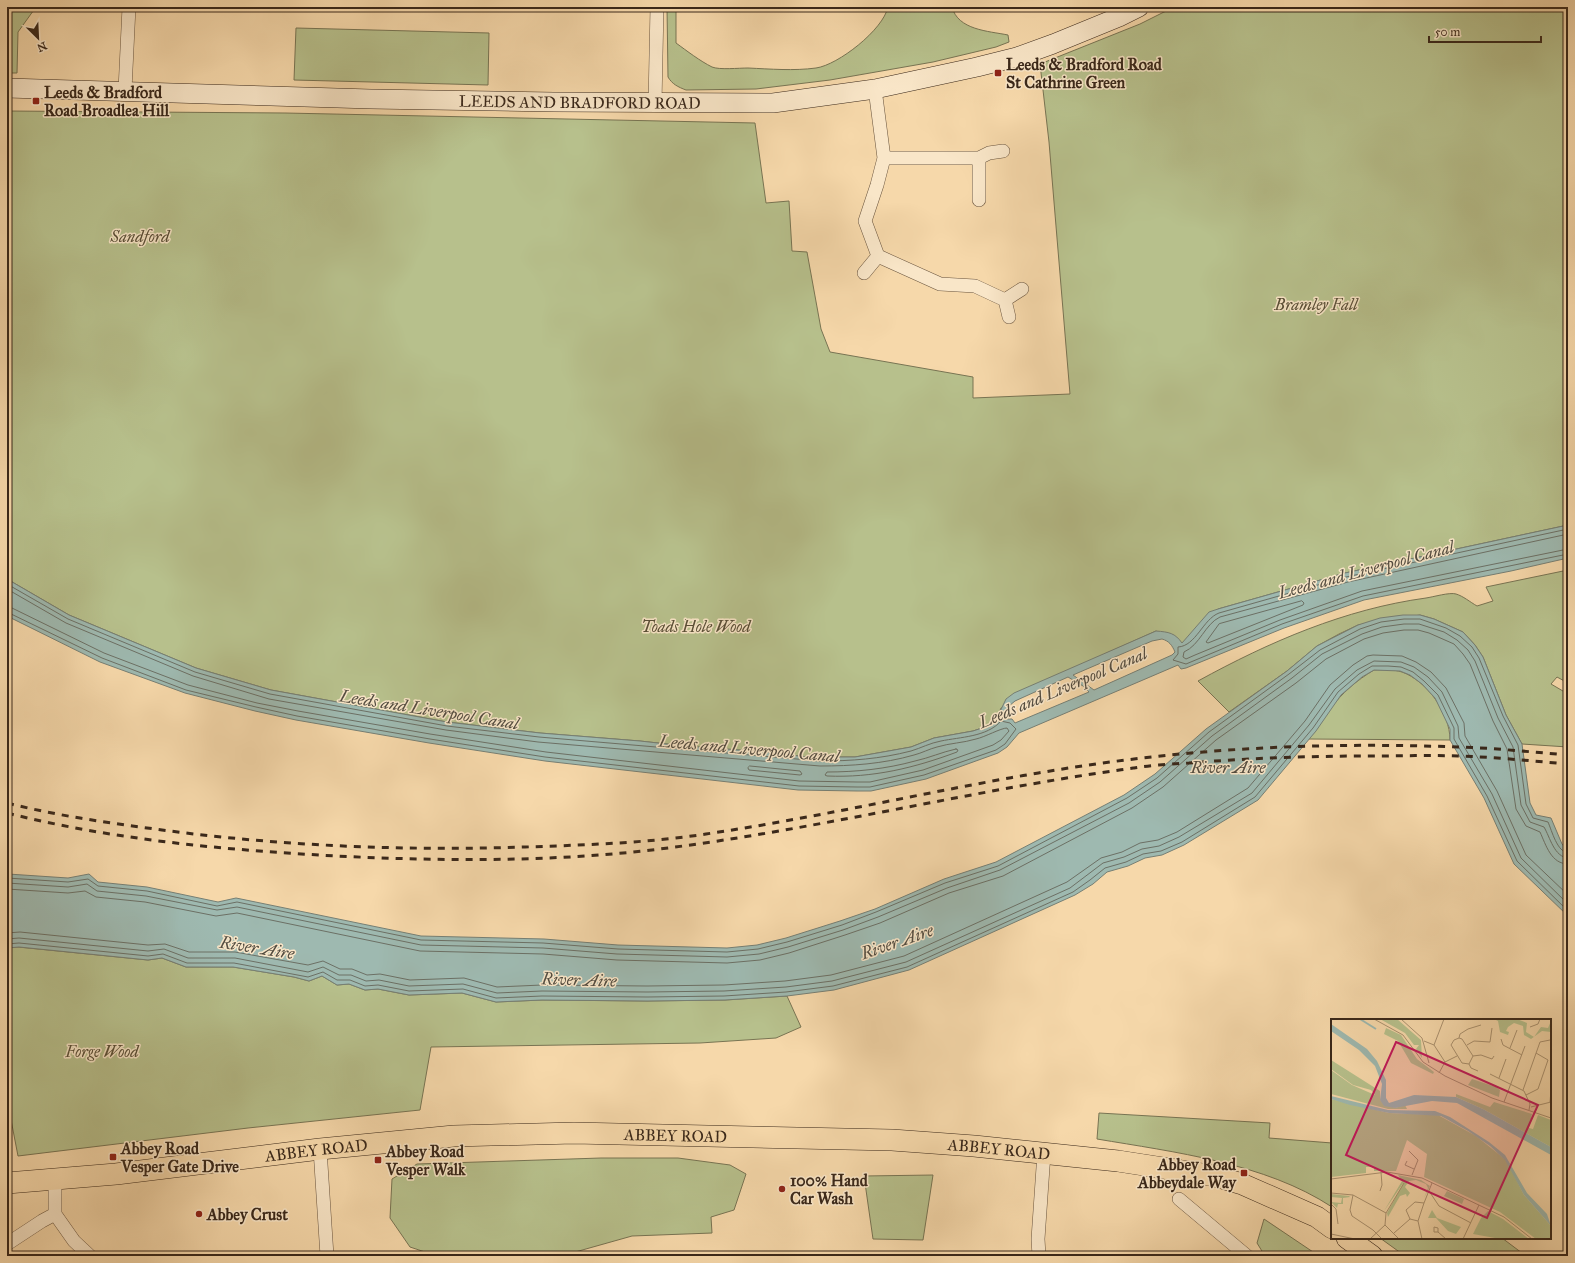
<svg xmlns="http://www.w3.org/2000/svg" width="1575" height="1263" font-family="'IM FELL Great Primer',serif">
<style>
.green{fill:#b7c08c;stroke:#787453}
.water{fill:#9eb9b0;stroke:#767f74;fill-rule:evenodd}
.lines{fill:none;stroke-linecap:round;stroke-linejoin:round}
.shore{stroke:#6c7065;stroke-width:1}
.minor-casing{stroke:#69543e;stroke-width:14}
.secondary-casing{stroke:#3a281a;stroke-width:20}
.primary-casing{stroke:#3a281a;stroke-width:22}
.minor{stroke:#f9e6c8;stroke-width:13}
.secondary{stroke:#f9e6c8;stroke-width:19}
.primary{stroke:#f6d8aa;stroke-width:21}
.rail{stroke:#3a281a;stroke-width:3;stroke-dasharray:7 7;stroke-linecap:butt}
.poi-dot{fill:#8f2418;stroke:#f9e6c8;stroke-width:1.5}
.labels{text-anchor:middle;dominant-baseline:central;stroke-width:3;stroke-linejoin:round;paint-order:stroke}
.poi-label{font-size:16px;font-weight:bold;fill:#3a281a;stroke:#f9e6c8;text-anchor:start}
.street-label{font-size:16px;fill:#3a281a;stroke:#f9e6c8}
.park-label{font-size:16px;font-style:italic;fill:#594e36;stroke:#f9e6c8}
.water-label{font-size:17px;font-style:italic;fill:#534c40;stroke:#f9e6c8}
.inset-river{fill:none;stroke:#9eb9b0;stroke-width:2}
.inset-road{fill:none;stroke:#ab9270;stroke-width:1}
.view{fill:#c2185b;fill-opacity:0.15;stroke:#c2185b;stroke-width:2}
.inset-edge{fill:none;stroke:#3a281a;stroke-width:2}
</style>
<rect width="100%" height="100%" fill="#f6d8aa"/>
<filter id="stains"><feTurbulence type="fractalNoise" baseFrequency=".005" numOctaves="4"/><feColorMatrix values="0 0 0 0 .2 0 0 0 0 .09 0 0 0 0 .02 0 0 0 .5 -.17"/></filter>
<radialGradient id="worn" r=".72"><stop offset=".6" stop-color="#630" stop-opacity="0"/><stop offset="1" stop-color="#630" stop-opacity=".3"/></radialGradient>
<!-- green -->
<path class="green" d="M 7,7 L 36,7 L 18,32 L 17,73 L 7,73 Z
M 667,7 L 676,7 L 676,43 C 687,51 700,61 712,67 C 719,70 739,68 748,68 C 770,69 794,71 816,68 C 838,65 883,30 888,7 L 952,7 C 958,30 988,31 1008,35 L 1009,42 L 996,47 L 933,62 L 830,80 L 756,89 L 686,90 C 678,87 672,84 668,77 Z
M 1174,7 L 1262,7 L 1265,11 L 1272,7 L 1568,7 L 1568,525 L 1345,573 L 1218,609 L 1182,644 L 1156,631 L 1107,653 L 1001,708 L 995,722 L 988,726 L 973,731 L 934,738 L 911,747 L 855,757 L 807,757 L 766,752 L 685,746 L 640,741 L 540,733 L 447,722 L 271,690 L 196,668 L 69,615 L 7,579 L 7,111 L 285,113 L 755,123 L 766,203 L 789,201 L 792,251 L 807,252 L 821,329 L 830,352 L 973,377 L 973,398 L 1070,394 L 1049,142 L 1040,64 L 1140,24 Z
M 296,28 L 489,33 L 488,85 L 294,80 Z
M 1568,570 L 1568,683 L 1557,677 L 1551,684 L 1568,694 L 1568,747 L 1522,744 L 1506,715 L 1483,657 L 1475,645 L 1463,632 L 1434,619 L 1420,615 L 1358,625 L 1339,634 L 1317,646 L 1287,671 L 1229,712 L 1198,681 C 1269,642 1345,609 1426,598 C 1433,597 1450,592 1456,594 C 1463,596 1470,602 1477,606 L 1493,601 L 1486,587 Z
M 1374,670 C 1383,670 1393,669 1402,672 C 1427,681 1450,713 1450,740 L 1308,739 C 1317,730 1323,720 1330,709 C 1342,693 1357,680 1374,670 Z
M 18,947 L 148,960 L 162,958 L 186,967 L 233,967 L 294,977 L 309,981 L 322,976 L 337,985 L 349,984 L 365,990 L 378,989 L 409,995 L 462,993 L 496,1002 L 542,1000 L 647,1001 L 725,1000 L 787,996 L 801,1027 L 776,1038 L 700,1043 L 431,1047 L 420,1110 L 248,1128 L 18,1156 L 7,1099 L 7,948 Z
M 1099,1113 L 1270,1123 L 1269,1138 L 1332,1143 L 1332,1207 C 1265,1163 1174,1152 1097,1139 Z
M 601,1158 L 678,1158 L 730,1165 L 746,1174 L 734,1210 L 711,1217 L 712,1233 L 632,1236 L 561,1256 L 437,1256 L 410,1247 L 390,1218 L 392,1179 L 417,1164 Z
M 933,1175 L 923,1240 L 873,1239 L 864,1176 Z
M 1264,1219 L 1319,1256 L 1265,1256 L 1257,1243 Z
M 1380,1238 L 1502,1238 L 1526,1256 L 1405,1256 Z"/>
<!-- water -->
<path class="water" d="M 1568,525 L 1568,558 L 1511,571 L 1364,600 L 1284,628 L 1186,668 L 1181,669 L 1178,665 L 1019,733 L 1007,747 L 998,753 L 926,779 L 871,791 L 857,791 L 798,790 L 545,761 L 429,743 L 296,720 L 255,711 L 185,693 L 100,662 L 7,616 L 7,579 L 69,615 L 196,668 L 271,690 L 447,722 L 540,733 L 640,741 L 685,746 L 766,752 L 807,757 L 855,757 L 911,747 L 934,738 L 973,731 L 988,726 L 995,722 L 1006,699 L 1014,693 L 1156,631 C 1169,632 1175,633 1182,643 L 1209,612 L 1218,609 L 1345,573 ZM 1162,639 C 1169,641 1172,645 1175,652 L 1172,655 L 1094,690 L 1073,675 L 1152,641 ZM 1068,677 L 1083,686 L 1089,692 L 1015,723 L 1012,719 L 1005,719 L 1009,706 L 1015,701 Z
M 1403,615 L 1420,615 L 1434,619 L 1463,632 L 1475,645 L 1483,657 L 1506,715 L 1522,744 L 1530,803 L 1536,815 L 1551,818 L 1562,844 L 1568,851 L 1568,916 L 1514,864 L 1484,798 L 1450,740 L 1450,729 L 1435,698 L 1422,684 L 1410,675 L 1400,671 L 1374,670 L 1362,677 L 1341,695 L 1316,731 L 1258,800 L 1184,845 L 1162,855 L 1145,858 L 1128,866 L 1107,872 L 1093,884 L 1075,895 L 909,970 L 834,990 L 787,996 L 725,1000 L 647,1001 L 542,1000 L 496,1002 L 462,993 L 409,995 L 378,989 L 365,990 L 349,984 L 337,985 L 322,976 L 309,981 L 294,977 L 233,967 L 186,967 L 162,958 L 148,960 L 19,947 L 7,948 L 8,874 L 68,878 L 89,874 L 98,882 L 147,887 L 218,902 L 236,898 L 421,936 L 544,939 L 618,945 L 727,948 L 757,945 L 786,938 L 840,921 L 875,909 L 944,879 L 996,862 L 1124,795 L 1155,774 L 1206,729 L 1287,671 L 1317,646 L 1358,625 L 1380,618 Z"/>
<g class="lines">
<!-- shore -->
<path class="shore" d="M 1568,529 L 1346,577 L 1219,613 C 1203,619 1196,646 1178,647 L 1178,654 L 1173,660 L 1186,664 L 1282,624 L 1363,596 L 1568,554
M 1568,534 L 1348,582 L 1220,617 C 1205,624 1200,645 1184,652 L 1183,657 L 1186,659 L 1195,655 L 1280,620 L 1362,591 L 1568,549
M 7,584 L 68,619 L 195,672 L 270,694 L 447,726 L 539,737 L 820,761 C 851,761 880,759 911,751 C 921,748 930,743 941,741 C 960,737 987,737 1001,721 L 1010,723 L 1016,729 L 1005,744 L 996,750 L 924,775 L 870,787 L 857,787 L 799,786 L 545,757 L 430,739 L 297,716 L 256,707 L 186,690 L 102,658 L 7,612
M 7,589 L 66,623 L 193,676 L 269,699 L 446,730 L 538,742 L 820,766 C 851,766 883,764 914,755 C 922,753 929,749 937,747 C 950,743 963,743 976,739 C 985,737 1001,728 1007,728 L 1009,731 L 1001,740 L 993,745 L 923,770 L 870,782 L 857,782 L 799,781 L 546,752 L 430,734 L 298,711 L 257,703 L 188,685 L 104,653 L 12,608 L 7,607
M 1302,601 L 1304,603 L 1303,605 L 1208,643 L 1206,642 L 1219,624 Z
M 956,749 L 958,750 L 957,752 C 914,768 873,778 827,776 L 825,775 L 827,772 C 856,772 886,769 915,761 C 929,758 942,752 956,749 Z
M 750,766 L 800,771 L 802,774 L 800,775 L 749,770 L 748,768 Z
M 7,878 L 68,882 L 88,879 L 98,886 L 147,891 L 217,906 L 237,902 L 421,940 L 543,943 L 618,949 L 727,952 L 758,949 L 787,942 L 842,925 L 876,912 L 945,883 L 998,866 L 1127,798 L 1157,778 L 1209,732 L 1289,674 L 1320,650 L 1360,629 L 1381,622 L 1404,619 L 1420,619 L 1446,628 L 1460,636 L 1472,647 L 1479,658 L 1503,716 L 1518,745 L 1526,804 L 1533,818 L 1548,822 C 1552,831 1557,852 1568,853
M 7,883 L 68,887 L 87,884 L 97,891 L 146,896 L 217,910 L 237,907 L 421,945 L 543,948 L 617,954 L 727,957 L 759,954 L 788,947 L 843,930 L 878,917 L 947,888 L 1000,870 L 1129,803 L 1160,782 L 1212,736 L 1292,678 L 1322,654 L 1362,634 L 1382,627 L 1404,624 L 1419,624 L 1444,632 L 1457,640 L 1468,650 L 1475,661 L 1498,718 L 1513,747 L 1521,805 L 1530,822 L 1544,827 C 1550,837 1554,857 1568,858
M 7,889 L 68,893 L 85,891 L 96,897 L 145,902 L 216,916 L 237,913 L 420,951 L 543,954 L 617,960 L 727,963 L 760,960 L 789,953 L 845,935 L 880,923 L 949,893 L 1003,876 L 1132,808 L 1163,787 L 1216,740 L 1296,683 L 1326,659 L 1364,639 L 1383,633 L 1404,630 L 1418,630 L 1429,633 L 1454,644 L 1463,654 L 1470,664 L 1493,721 L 1507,749 L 1516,809 L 1526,826 L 1540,832 C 1546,845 1551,864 1568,864
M 7,933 L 20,932 L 148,945 L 165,944 L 189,952 L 235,952 L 308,965 L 323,961 L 340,969 L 352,969 L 367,975 L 380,974 L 410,980 L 464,978 L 497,987 L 542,985 L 647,986 L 724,985 L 785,981 L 831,975 L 904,956 L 1067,882 L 1101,858 L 1122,852 L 1140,843 L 1158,840 L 1177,832 L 1248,788 L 1305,721 L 1330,685 L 1353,665 L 1367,656 L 1373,655 L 1402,656 L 1416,662 L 1431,672 L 1446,688 L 1464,723 L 1465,736 L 1497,791 L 1526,855 L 1568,895
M 7,939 L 19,938 L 148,951 L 164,949 L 188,958 L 235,958 L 308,972 L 323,967 L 339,975 L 351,975 L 366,981 L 379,980 L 409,986 L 463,984 L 497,993 L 542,991 L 647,992 L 724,991 L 786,987 L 832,981 L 906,962 L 1070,888 L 1103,863 L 1124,857 L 1142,849 L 1159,846 L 1179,837 L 1252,793 L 1309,725 L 1335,689 L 1357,670 L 1374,661 L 1401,662 L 1414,667 L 1428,677 L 1442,692 L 1458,726 L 1459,738 L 1492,794 L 1521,858 L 1568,904
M 7,944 L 19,943 L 148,956 L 163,954 L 187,963 L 234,963 L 308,977 L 323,972 L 337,980 L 350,980 L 365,986 L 378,985 L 409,991 L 463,989 L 496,998 L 542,996 L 647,997 L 724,996 L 786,992 L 833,986 L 907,967 L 1073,892 L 1090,880 L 1105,868 L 1126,862 L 1143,854 L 1161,851 L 1182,842 L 1255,797 L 1313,728 L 1338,692 L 1359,674 L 1372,666 L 1388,666 L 1401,667 L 1413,672 L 1424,681 L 1438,695 L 1454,728 L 1454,739 L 1487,796 L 1517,861 L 1568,911"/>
<!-- minor casing -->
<g class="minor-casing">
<path id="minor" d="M 875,89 L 884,158 L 877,185 L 865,221 L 878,256 L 940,284 L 975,286 L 1005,300
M 125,90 L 129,7
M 655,103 L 657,7
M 884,158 L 979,158 L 979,200
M 979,158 L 989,153 L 1003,151
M 864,273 L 878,256
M 1009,317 L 1005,300 L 1022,289
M 320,1149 L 327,1256
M 55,1179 L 55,1214 L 74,1241 L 90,1256
M 1179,1199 L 1247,1256
M 7,1244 L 42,1221 L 55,1214
M 1039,1256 L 1038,1239 L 1044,1153"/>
</g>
<!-- secondary casing -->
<g class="secondary-casing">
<g id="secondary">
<path id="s1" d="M 7,88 L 371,99 L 554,102 L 773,103 L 875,89 L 977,67 L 1017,57 L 1053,44 L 1119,17 L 1139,7"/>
</g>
</g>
<!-- primary casing -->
<g class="primary-casing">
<g id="primary">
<path id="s2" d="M 7,1183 L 116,1174 L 320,1149 L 454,1136 L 574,1133 L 892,1140 L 974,1146 L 1118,1161 L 1215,1176 L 1242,1184 L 1317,1217 L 1332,1228"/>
<path d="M 1347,1238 L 1372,1256"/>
</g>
</g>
<!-- minor -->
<use href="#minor" class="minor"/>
<!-- secondary -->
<use href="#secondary" class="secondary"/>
<!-- primary -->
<use href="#primary" class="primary"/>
<!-- rail -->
<path class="rail" d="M 7,803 C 58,816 110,823 162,830 C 283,846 404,851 525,847 C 585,845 647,843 706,834 C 850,813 990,776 1134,759 C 1241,746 1350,743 1458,747 C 1494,748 1531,752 1568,755
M 7,813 C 114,840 226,850 336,856 C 438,861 541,862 643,851 C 809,832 970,790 1134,768 C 1152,765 1171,764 1189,763 C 1250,758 1310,756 1371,756 C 1400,756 1429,755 1458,756 C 1494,757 1531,761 1568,764"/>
</g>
<!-- markers -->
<g class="poi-dot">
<rect x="994" y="69" width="8" height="8" rx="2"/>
<rect x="32" y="97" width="8" height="8" rx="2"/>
<rect x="109" y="1153" width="8" height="8" rx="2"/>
<rect x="374" y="1156" width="8" height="8" rx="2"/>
<rect x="1240" y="1169" width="8" height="8" rx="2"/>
<circle cx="782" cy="1189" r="4"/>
<circle cx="199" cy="1214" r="4"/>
</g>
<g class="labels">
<!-- poi labels -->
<g class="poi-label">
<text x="1006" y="64">Leeds &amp; Bradford Road<tspan x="1006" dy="18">St Cathrine Green</tspan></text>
<text x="44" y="92">Leeds &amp; Bradford<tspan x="44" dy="18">Road Broadlea Hill</tspan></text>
<text x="121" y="1148">Abbey Road<tspan x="121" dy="18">Vesper Gate Drive</tspan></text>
<text x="386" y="1151">Abbey Road<tspan x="386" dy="18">Vesper Walk</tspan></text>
<text x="1236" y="1164" text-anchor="end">Abbey Road<tspan x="1236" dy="18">Abbeydale Way</tspan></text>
<text x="790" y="1180">100% Hand<tspan x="790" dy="18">Car Wash</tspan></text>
<text x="207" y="1214">Abbey Crust</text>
</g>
<!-- street labels -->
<g class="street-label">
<text stroke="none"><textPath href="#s1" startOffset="573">LEEDS AND BRADFORD ROAD</textPath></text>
<text stroke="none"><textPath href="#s2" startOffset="671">ABBEY ROAD</textPath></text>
<text stroke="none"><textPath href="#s2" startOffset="995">ABBEY ROAD</textPath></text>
<text stroke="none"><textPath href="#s2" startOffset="311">ABBEY ROAD</textPath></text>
</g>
<!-- park labels -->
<g class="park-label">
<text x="140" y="236">Sandford</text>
<text x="1316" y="304">Bramley Fall</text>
<text x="696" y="626">Toads Hole Wood</text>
<text x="102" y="1051">Forge Wood</text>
</g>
<!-- water labels -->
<g class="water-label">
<text transform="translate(1366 570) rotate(-15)">Leeds and Liverpool Canal</text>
<text transform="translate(1063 688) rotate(-23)">Leeds and Liverpool Canal</text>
<text transform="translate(429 710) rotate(9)">Leeds and Liverpool Canal</text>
<text transform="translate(749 749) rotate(5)">Leeds and Liverpool Canal</text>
<text x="1228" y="767">River Aire</text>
<text transform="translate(897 942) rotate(-19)">River Aire</text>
<text transform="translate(257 948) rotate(9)">River Aire</text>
<text transform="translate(579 980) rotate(2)">River Aire</text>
</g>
</g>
<!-- overview -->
<g transform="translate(1331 1019)">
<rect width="220" height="220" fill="#f6d8aa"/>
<path d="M 49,0 L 66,0 L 90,21 L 91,39 L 85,30 L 88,26 L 83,26 L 74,14 ZM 163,0 L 186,0 L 196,4 L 195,13 L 203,18 L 210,8 L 217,9 L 220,2 L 220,13 L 211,12 L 200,20 L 193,16 L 192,7 L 183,4 L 177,8 L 175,12 L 178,13 L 177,16 L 169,13 L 167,2 ZM 55,9 L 70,16 L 86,40 L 103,53 L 102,55 L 80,44 L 67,22 L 53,15 ZM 0,41 L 49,72 L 49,81 L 64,89 L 74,86 L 76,90 L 57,90 L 0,75 L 0,51 L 21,66 L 44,76 L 40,71 L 22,66 L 0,50 ZM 141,60 L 165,68 L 169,71 L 168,78 L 137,66 ZM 125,75 L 159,88 L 163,83 L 201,95 L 198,109 L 202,110 L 207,96 L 220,101 L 220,128 L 152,90 L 125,78 ZM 0,80 L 58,94 L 107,96 L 145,117 L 175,141 L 193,176 L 220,207 L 220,220 L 205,220 L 169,193 L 93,158 L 96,135 L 76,121 L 65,152 L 43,152 L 43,148 L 35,148 L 35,154 L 0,158 ZM 67,156 L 90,161 L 99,167 L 93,179 L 97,169 L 95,165 L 85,161 L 78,162 L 74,168 L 79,174 L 76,178 L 75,175 L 69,177 L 57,198 L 56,194 L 73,163 L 53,192 L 71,162 ZM 116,172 L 133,180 L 131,185 L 113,177 ZM 0,175 L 18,177 L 19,178 L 12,179 L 12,185 L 7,185 L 6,189 L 0,183 L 10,184 L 11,179 L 0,178 ZM 101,191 L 106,199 L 130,208 L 125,215 L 117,212 L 105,199 L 97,199 ZM 157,192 L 172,200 L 198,220 L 164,219 L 142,215 L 150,199 Z" fill="#b7c08c"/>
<path d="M 0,5 L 36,30 L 46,42 L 55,61 L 55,79 L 58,84 L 83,76 L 125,78 L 152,90 L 220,128 L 220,136 L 126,84 L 101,82 L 64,89 L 53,87 L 49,81 L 51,65 L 44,47 L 28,31 L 0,12 ZM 0,77 L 57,91 L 104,92 L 119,98 L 158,123 L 174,136 L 196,174 L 216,195 L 220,207 L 193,176 L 174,141 L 159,127 L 137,112 L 110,97 L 58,94 L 19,86 L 0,80 Z" fill="#9eb9b0"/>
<path class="inset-river" d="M 29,0 L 45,10"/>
<path class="inset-road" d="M 43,0 L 72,16 L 92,43 L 114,57 L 161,79 L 220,99M 70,0 L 91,19 L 98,44M 199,8 L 207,5 L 209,0M 128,19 L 131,20 L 142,37 L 138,45 L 131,44 L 120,26 L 123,21 ZM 128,19 L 129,15 L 137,10 L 150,6M 170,20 L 172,26 L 191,36M 93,22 L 103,26 L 114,43M 103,26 L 113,0M 136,26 L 143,22 L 159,23 L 161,9M 179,29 L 186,11M 142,37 L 150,36 L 161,40 L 163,37M 114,43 L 126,37M 138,45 L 140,49 L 147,52M 108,54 L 114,43M 159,55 L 193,72 L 199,85 L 198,91M 168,59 L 175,40M 192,71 L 209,23 L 219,21M 195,76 L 207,70 L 217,41 L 205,34M 173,83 L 194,27M 219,83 L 220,71M 200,88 L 220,83M 78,132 L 87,141 L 81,156M 76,142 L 74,146 L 83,150M 0,160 L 56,153 L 91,159 L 173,198 L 201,220M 49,172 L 51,166 L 50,153M 98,172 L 108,187 L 140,204M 0,174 L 22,176 L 55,194 L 54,206 L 39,220M 22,176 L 19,191 L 21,197 L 42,211 L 51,220M 84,183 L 93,184 L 87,202 L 79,200 L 75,191 ZM 93,184 L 101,164M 0,185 L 5,190 L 7,205M 55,194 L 73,164M 87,202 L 91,220M 54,206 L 68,220M 107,213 L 107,209 L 103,208 L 103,213 L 107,213 L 115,220M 63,214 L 79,200M 0,215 L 24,220M 132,220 L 148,186"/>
<path class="view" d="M 65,23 L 207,86 L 156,199 L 15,136 Z"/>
<rect width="220" height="220" class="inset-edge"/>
</g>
<!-- margin -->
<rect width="1575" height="1263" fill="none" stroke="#f6d8aa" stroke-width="24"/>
<rect x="8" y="8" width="1559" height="1247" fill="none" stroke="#3a281a" stroke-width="2"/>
<rect x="12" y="12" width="1551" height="1239" fill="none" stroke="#3a281a"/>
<!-- north arrow -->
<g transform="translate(38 38) rotate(156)" stroke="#f9e6c8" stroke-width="3" paint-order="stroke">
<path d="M0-3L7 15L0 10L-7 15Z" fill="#3a281a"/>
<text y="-6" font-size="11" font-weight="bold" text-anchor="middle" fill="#3a281a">N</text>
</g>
<!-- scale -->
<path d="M1429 36v6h112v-6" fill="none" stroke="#3a281a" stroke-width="2"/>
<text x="1435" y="36" font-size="12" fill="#3a281a" stroke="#f9e6c8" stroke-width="3" paint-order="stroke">50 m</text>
<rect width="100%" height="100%" filter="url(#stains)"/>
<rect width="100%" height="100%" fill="url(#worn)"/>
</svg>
